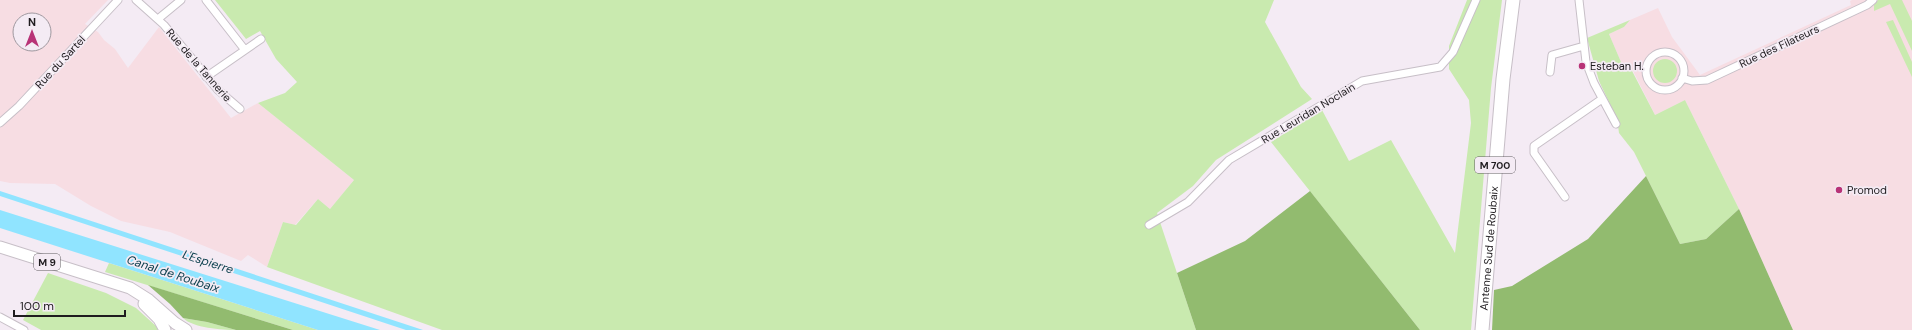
<svg xmlns="http://www.w3.org/2000/svg" width="1912" height="330" font-family="'DM Sans',sans-serif">
<style>
.industrial{fill:#f7dde3;fill-rule:evenodd}
.green{fill:#c9eaaf}
.forest{fill:#92bb6f}
.water{fill:#90e4ff}
.lines{fill:none;stroke-linecap:round;stroke-linejoin:round}
.street-casing{stroke:#c7bfc7;stroke-width:9}
.primary-casing{stroke:#c7bfc7;stroke-width:13}
.highway-casing{stroke:#c7bfc7;stroke-width:15}
.street{stroke:#fff;stroke-width:7}
.primary{stroke:#fff;stroke-width:11}
.highway{stroke:#fff;stroke-width:13}
.poi-dot{fill:#b83377;stroke:#f4ebf4;stroke-width:1.5}
.labels{text-anchor:middle;dominant-baseline:central;stroke-width:3.5;stroke-linejoin:round;paint-order:stroke}
.shield{fill:#f4ebf4;stroke:#5f5a5f;stroke-width:1}
.shield-label{font-size:10px;font-weight:bold;fill:#1f1c1f}
.street-label{font-size:11px;fill:#1f1c1f;stroke:#f4ebf4}
.poi-label{font-size:11px;fill:#1f1c1f;stroke:#f4ebf4;text-anchor:start}
.water-label{font-size:12px;font-style:italic;fill:#093e4c;stroke:#f4ebf4}
</style>
<rect width="100%" height="100%" fill="#f4ebf4"/>
<!-- industrial -->
<path class="industrial" d="M 0,0 L 108,0 L 85,24 L 98,32 L 104,40 L 115,49 L 128,68 L 159,27 L 231,118 L 258,103 L 354,180 L 330,209 L 318,199 L 295,225 L 283,222 L 267,267 L 248,255 L 241,261 L 170,232 L 121,221 L 91,206 L 55,184 L 10,183 L 0,181 ZM 20,20 L 44,20 L 44,44 L 20,44 Z
M 1852,0 L 1912,0 L 1912,330 L 1793,330 L 1739,209 L 1685,100 L 1655,115 L 1631,67 L 1624,69 L 1609,34 L 1624,27 L 1630,20 L 1658,8 L 1672,37 L 1700,75 L 1851,5 L 1850,1 Z"/>
<!-- green -->
<path class="green" d="M 215,0 L 1274,0 L 1265,22 L 1301,87 L 1312,99 L 1216,160 L 1193,186 L 1157,213 L 1196,330 L 442,330 L 267,267 L 283,222 L 296,225 L 318,199 L 330,209 L 354,180 L 258,103 L 285,93 L 297,82 L 276,59 L 260,31 L 246,39 Z
M 1467,0 L 1502,0 L 1491,88 L 1471,330 L 1420,330 L 1271,142 L 1322,110 L 1349,161 L 1391,140 L 1455,253 L 1471,123 L 1469,100 L 1449,69 L 1449,46 Z
M 1878,0 L 1902,0 L 1912,21 L 1912,51 L 1890,4 L 1874,11 L 1874,5 Z
M 1630,20 L 1624,27 L 1609,34 L 1624,69 L 1630,67 L 1655,115 L 1685,100 L 1739,209 L 1706,239 L 1680,244 L 1634,152 L 1619,133 L 1617,119 L 1599,81 L 1587,38 Z
M 1893,20 L 1912,62 L 1912,77 L 1886,22 Z
M1653 71a12 12 0 1 1 24 0a12 12 0 1 1-24 0Z
M 109,263 L 318,330 L 293,330 L 105,272 Z
M 48,273 L 106,293 L 136,308 L 156,326 L 158,330 L 41,330 L 23,320 Z
M 183,318 L 207,322 L 236,330 C 222,330 193,328 183,318 Z"/>
<!-- forest -->
<path class="forest" d="M 1646,176 L 1680,244 L 1706,239 L 1739,209 L 1793,330 L 1492,330 L 1494,290 L 1512,286 L 1588,239 Z
M 1310,191 L 1420,330 L 1196,330 L 1177,273 L 1245,241 Z
M 148,285 L 293,330 L 236,330 L 207,322 L 183,318 L 170,304 Z"/>
<!-- water -->
<path class="water" d="M 0,191 L 423,330 L 406,330 L 0,196 Z
M 0,210 L 380,330 L 318,330 L 0,228 Z"/>
<g class="lines">
<!-- street casing -->
<g class="street-casing">
<path id="street" d="M 136,0 L 164,25 L 218,90 L 240,109
M 206,0 L 245,50
M 1579,0 L 1586,62 L 1594,83 L 1616,124
M 158,19 L 181,0
M1646 71a19 19 0 1 1 38 0a19 19 0 1 1-38 0Z
M 1550,72 L 1552,55 L 1584,46
M 206,77 L 261,39
M 1682,78 L 1692,81 L 1707,80 L 1867,5 L 1873,0
M 0,123 L 19,106 L 118,0
M 1565,197 L 1534,153 L 1534,146 L 1602,99
M 1149,225 L 1188,202 L 1229,160 L 1362,81 L 1440,67 L 1453,52 L 1476,0
M 0,317 L 24,330"/>
</g>
<!-- primary casing -->
<g class="primary-casing">
<path id="primary" d="M 0,247 L 130,288 L 149,300 L 175,323 L 186,330
M 144,304 L 159,319 L 165,330"/>
</g>
<!-- highway casing -->
<g class="highway-casing">
<g id="highway">
<path id="s1" d="M 1482,330 L 1503,79 L 1513,0"/>
</g>
</g>
<!-- street -->
<use href="#street" class="street"/>
<!-- primary -->
<use href="#primary" class="primary"/>
<!-- highway -->
<use href="#highway" class="highway"/>
</g>
<!-- markers -->
<g class="poi-dot">
<circle cx="1582" cy="66" r="4"/>
<circle cx="1839" cy="190" r="4"/>
</g>
<g class="labels">
<!-- shield labels -->
<g class="shield">
<rect x="1475" y="157" width="40" height="16" rx="3"/>
<rect x="34" y="254" width="26" height="16" rx="3"/>
</g>
<g class="shield-label">
<text x="1495" y="165">M 700</text>
<text x="47" y="262">M 9</text>
</g>
<!-- street labels -->
<g class="street-label">
<text transform="translate(1779 46) rotate(-25)">Rue des Filateurs</text>
<text transform="translate(60 62) rotate(-47)">Rue du Sartel</text>
<text transform="translate(199 65) rotate(49)">Rue de la Tannerie</text>
<text transform="translate(1308 113) rotate(-31)">Rue Leuridan Noclain</text>
<text stroke="none"><textPath href="#s1" startOffset="82">Antenne Sud de Roubaix</textPath></text>
</g>
<!-- poi labels -->
<g class="poi-label">
<text x="1590" y="66">Esteban H.</text>
<text x="1847" y="190">Promod</text>
</g>
<!-- water labels -->
<g class="water-label">
<text transform="translate(208 262) rotate(18)">L'Espierre</text>
<text transform="translate(173 274) rotate(18)">Canal de Roubaix</text>
</g>
</g>
<!-- north arrow -->
<g transform="translate(32 32)"><circle r="19" fill="#f4ebf4" stroke="#9f989f"/>
<path d="M0-3L7 15L0 10L-7 15Z" fill="#b83377"/>
<text y="-6" font-size="11" font-weight="bold" text-anchor="middle" fill="#1f1c1f">N</text>
</g>
<!-- scale -->
<path d="M14 310v6h111v-6" fill="none" stroke="#1f1c1f" stroke-width="2"/>
<text x="20" y="310" font-size="12" fill="#1f1c1f" stroke="#f4ebf4" stroke-width="3" paint-order="stroke">100 m</text>
</svg>
